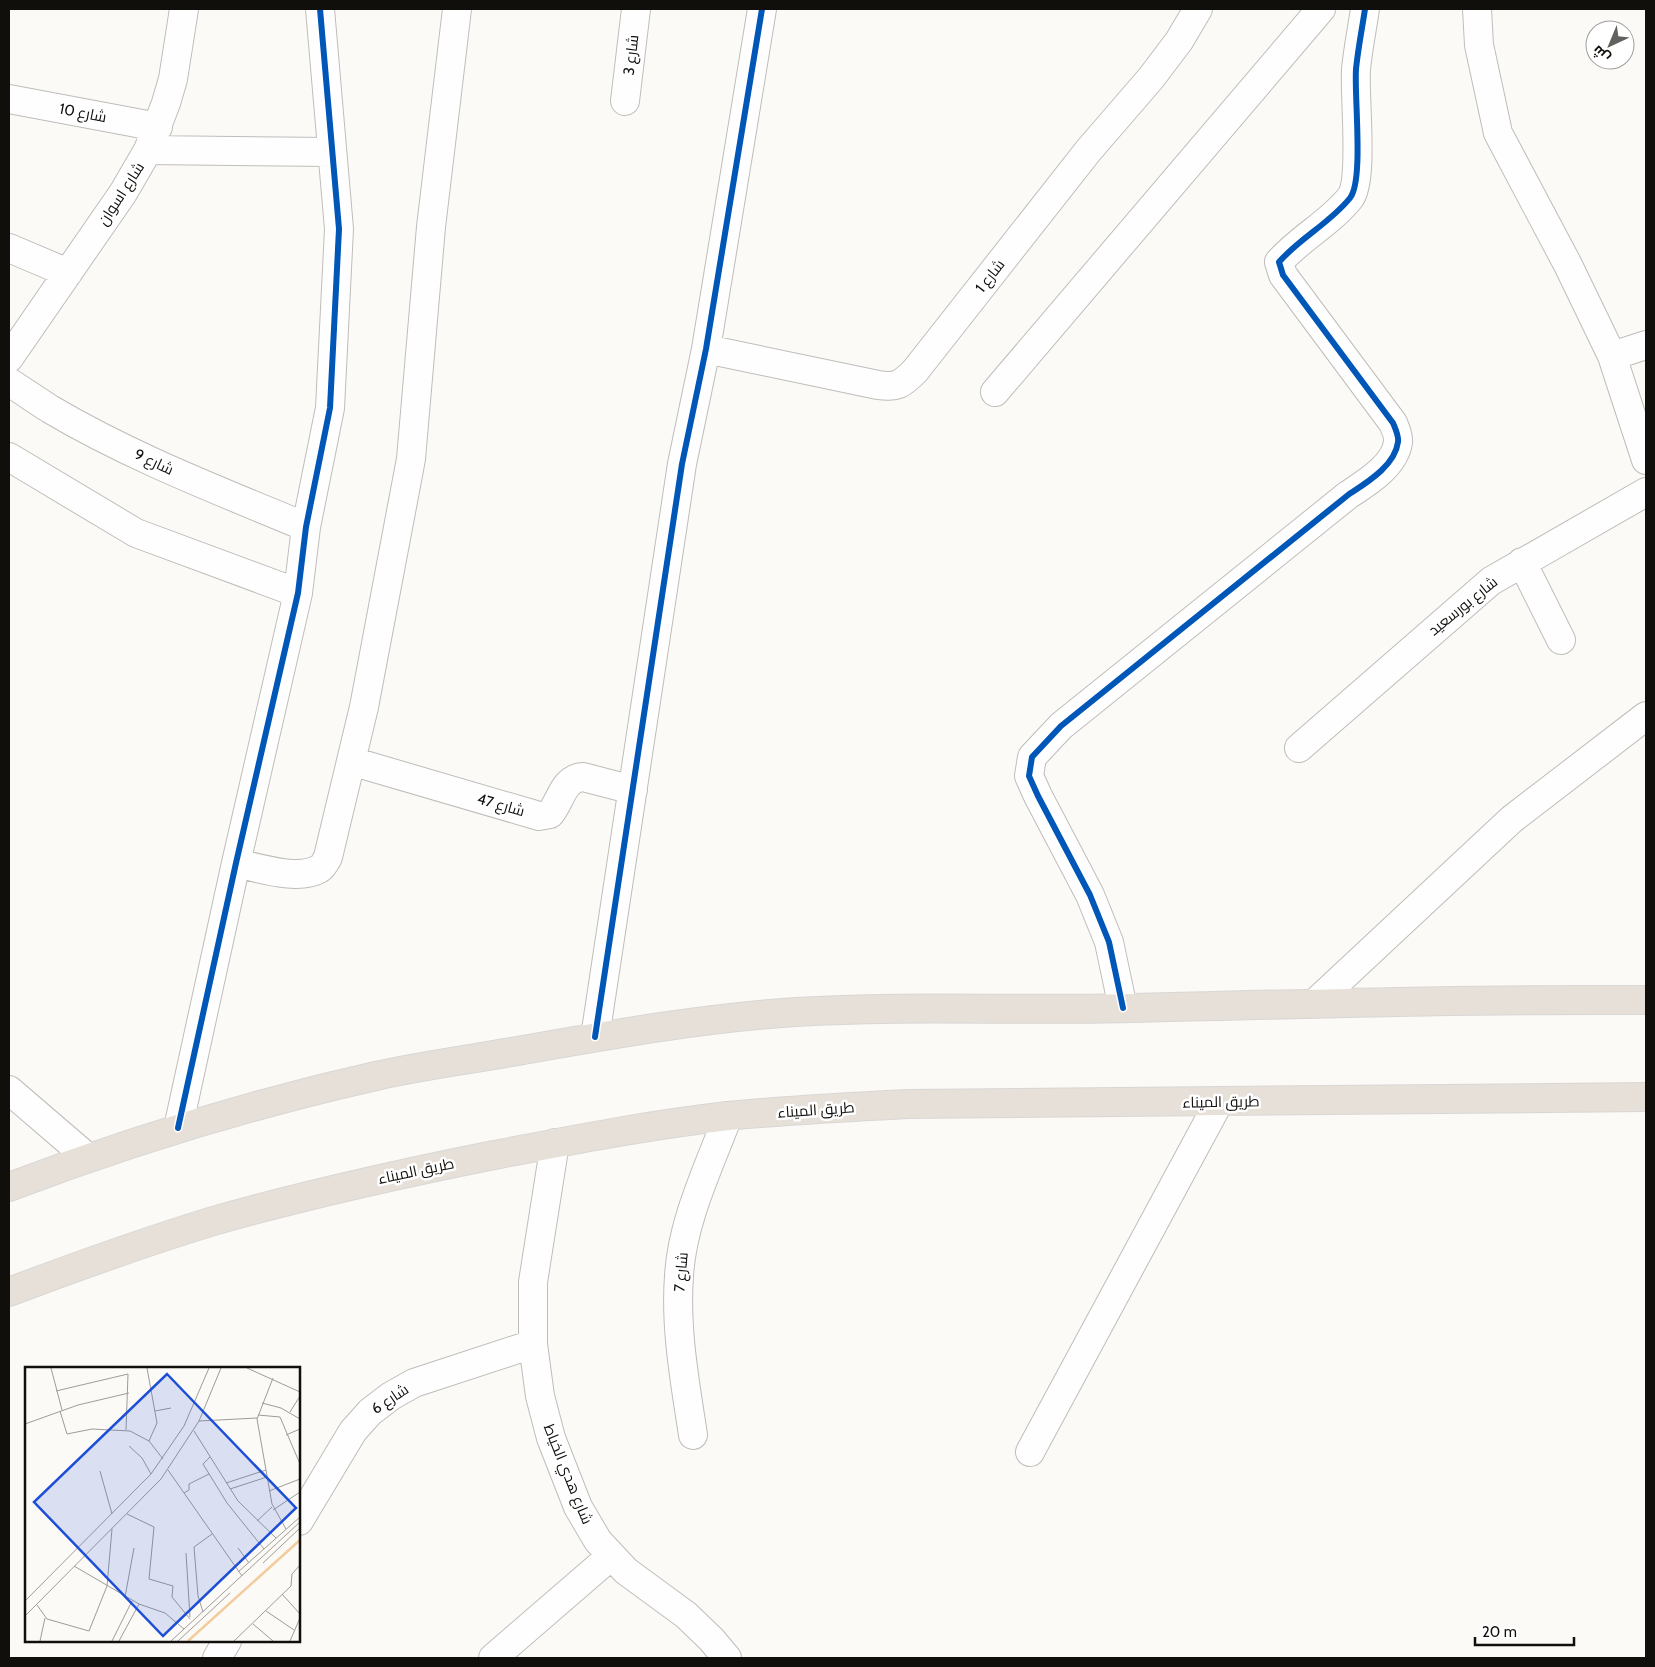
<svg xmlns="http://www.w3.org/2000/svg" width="1655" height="1667" font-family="Cabin,Cairo,sans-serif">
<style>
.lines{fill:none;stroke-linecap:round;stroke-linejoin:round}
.minor-casing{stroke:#bfbdba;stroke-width:30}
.trunk-casing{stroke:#d8d7d5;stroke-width:30}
.minor{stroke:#fffefe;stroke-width:28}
.trunk{stroke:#e6e0d9;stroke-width:28}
.cycleway-casing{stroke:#fff;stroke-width:9}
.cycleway{stroke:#0057b8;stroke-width:6}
.labels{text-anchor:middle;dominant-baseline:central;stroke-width:5;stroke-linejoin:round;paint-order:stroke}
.street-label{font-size:15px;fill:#110f0c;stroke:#fff}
.inset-river{fill:none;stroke:#f2cc9c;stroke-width:2.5}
.inset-road{fill:none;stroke:#9e9c99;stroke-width:1}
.view{fill:#1d4ed8;fill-opacity:0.15;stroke:#1d4ed8;stroke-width:2.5}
.inset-edge{fill:none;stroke:#110f0c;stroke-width:2.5}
</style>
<rect width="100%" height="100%" fill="#fcfaf7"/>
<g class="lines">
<!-- minor casing -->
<g class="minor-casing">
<path id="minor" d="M 1477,9 L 1479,45 L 1498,133 L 1568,265 L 1612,356 L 1646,460
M 9,99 L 158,127
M 625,101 L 636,9
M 148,150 L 332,152
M 9,248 L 68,273
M 706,349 L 878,385 C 897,388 902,384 915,371 L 1088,151 L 1151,78 L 1179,41 L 1198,9
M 1612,356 L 1646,345
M 9,358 L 123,193 L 148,150 L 166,103 L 173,79 L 184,9
M 9,382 C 23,391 36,400 50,409 C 131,457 220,491 306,527
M 995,392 L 1321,9
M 9,457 L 136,533 L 298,593
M 1522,562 L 1561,640
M 1299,748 L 1491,581 L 1646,492
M 351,761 L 539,816 L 550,814 C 561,801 563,778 583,777 L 633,790
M 236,863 C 259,868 298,881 319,869 C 323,867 326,861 328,857 L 364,707 L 411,459 L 431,227 L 457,9
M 1316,1002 L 1512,819 L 1646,716
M 1123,1008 L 1109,942 L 1090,895 L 1038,796 L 1029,776 L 1032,757 L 1061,726 L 1348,495 C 1366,483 1395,466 1398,442 C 1399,436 1395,428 1393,423 L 1283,275 L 1279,262 C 1300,238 1330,223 1350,198 C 1364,180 1354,96 1356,69 C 1358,49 1362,29 1365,9
M 595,1037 L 682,464 L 706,349 L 762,9
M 9,1090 L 87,1157
M 178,1128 L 236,863 L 298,593 L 306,527 L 330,408 L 339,229 L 320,9
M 555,1143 L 533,1282 L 533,1344 L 540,1396 L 551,1438 L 578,1507 L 598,1541 L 626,1571 L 686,1615 L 711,1639 L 727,1658
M 693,1435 C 685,1382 675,1329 679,1276 C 682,1221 709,1167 728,1116
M 1030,1452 L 1219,1102
M 299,1521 L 353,1431 L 370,1412 L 391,1396 L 414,1383 L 533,1344
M 217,1658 L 227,1641
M 493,1658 L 611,1556"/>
</g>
<!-- trunk casing -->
<g class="trunk-casing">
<path id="trunk" d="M 9,1187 C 128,1142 251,1104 376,1076 C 424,1065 474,1059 523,1050 C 614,1034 704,1018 796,1012 C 907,1005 1018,1011 1129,1008 C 1302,1004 1474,999 1646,1000
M 9,1292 C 75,1267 142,1243 210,1222 C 304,1195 399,1174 494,1155 C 572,1140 649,1125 728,1116 C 788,1110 848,1107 908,1104 L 1646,1097"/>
</g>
<!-- minor -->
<use href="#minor" class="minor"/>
<!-- trunk -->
<use href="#trunk" class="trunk"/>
<!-- cycleway casing -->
<g class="cycleway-casing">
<path id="cycleway" d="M 1123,1008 L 1109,942 L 1090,895 L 1038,796 L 1029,776 L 1032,757 L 1061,726 L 1348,495 C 1366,483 1395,466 1398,442 C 1399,436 1395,428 1393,423 L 1283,275 L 1279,262 C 1300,238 1330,223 1350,198 C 1364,180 1354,96 1356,69 C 1358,49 1362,29 1365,9
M 595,1037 L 682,464 L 706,349 L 762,9
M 178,1128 L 236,863 L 298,593 L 306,527 L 330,408 L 339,229 L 320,9"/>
</g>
<!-- cycleway -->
<use href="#cycleway" class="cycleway"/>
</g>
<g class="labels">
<!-- street labels -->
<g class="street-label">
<text transform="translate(631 55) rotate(-83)">شارع 3</text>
<text transform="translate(83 113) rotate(11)">شارع 10</text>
<text transform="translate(121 194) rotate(-57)">شارع اسوان</text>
<text transform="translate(990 276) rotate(-52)">شارع 1</text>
<text transform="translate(154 462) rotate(25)">شارع 9</text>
<text transform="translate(1463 606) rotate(-39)">شارع بورسعيد</text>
<text transform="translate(501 805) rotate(16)">شارع 47</text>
<text transform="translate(1221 1102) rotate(-1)">طريق الميناء</text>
<text transform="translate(816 1110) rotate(-4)">طريق الميناء</text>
<text transform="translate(416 1171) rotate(-12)">طريق الميناء</text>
<text transform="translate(681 1272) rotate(-85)">شارع 7</text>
<text transform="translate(390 1399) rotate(-34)">شارع 6</text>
<text transform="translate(568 1474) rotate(68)">شارع هدي الخياط</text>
</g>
</g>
<!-- overview -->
<g transform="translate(25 1367)">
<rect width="275" height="275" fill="#fcfaf7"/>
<path class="inset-river" d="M 163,274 L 275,173"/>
<path class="inset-road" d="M 26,1 L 37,43M 122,1 L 132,56 L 124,74M 222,1 L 275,25M 248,11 L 232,52 L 247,137 L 261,162M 31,24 L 103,7 L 101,63M 237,36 L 256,41 L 275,52M 35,44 L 42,67 L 67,62 L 105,64 L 124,74 L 138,92M 130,44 L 146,41M 265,45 L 275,29M 233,48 L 255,50 L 275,97M 174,54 L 232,51M 0,57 L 53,38 L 104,26M 169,64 L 213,134 L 251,171M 261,68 L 275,62M 104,79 L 117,91 L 126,107M 185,90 L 178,97 L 202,136 L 239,182M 143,103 L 217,209M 75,104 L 87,147M 201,116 L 241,103M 205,122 L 242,110M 244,124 L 275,112M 159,126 L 164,123 L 164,117 L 184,107M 248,143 L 275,125M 102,147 L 129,160 L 124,212 L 148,219 L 147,230 L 165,252M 232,154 L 247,140M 213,181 L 224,196M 161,186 L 165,250M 238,196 L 275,161M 49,199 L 114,237 L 140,246 L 159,262M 213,205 L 275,150M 257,227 L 275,247M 100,230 L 109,181M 0,234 L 126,107 L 159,59 L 184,1M 12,238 L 22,252 L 64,264 L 82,219 L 87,162M 241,244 L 269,263M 178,245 L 173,229 L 169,180 L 187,167M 0,249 L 136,112 L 174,54 L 196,1M 228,257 L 248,274M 15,274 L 20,251M 87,274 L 107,234M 94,274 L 114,237M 146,274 L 275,155M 153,274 L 205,226M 209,274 L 266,219 L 267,207 L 275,198M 265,274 L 275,251"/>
<path class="view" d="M 142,7 L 271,141 L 138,269 L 9,135 Z"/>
<rect width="275" height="275" class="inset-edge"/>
</g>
<!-- border -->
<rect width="1655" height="1667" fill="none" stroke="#110f0c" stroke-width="20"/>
<!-- north arrow -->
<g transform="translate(1610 45) rotate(224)"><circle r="24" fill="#ffffff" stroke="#a09f9e"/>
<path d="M0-4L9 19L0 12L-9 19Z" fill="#63615e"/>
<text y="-8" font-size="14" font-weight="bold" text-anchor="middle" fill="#110f0c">ش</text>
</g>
<!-- scale -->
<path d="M1475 1637v8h99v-8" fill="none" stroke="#110f0c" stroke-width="2.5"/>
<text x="1482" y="1637" font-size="15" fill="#110f0c" stroke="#ffffff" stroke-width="4" paint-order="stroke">20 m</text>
</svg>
